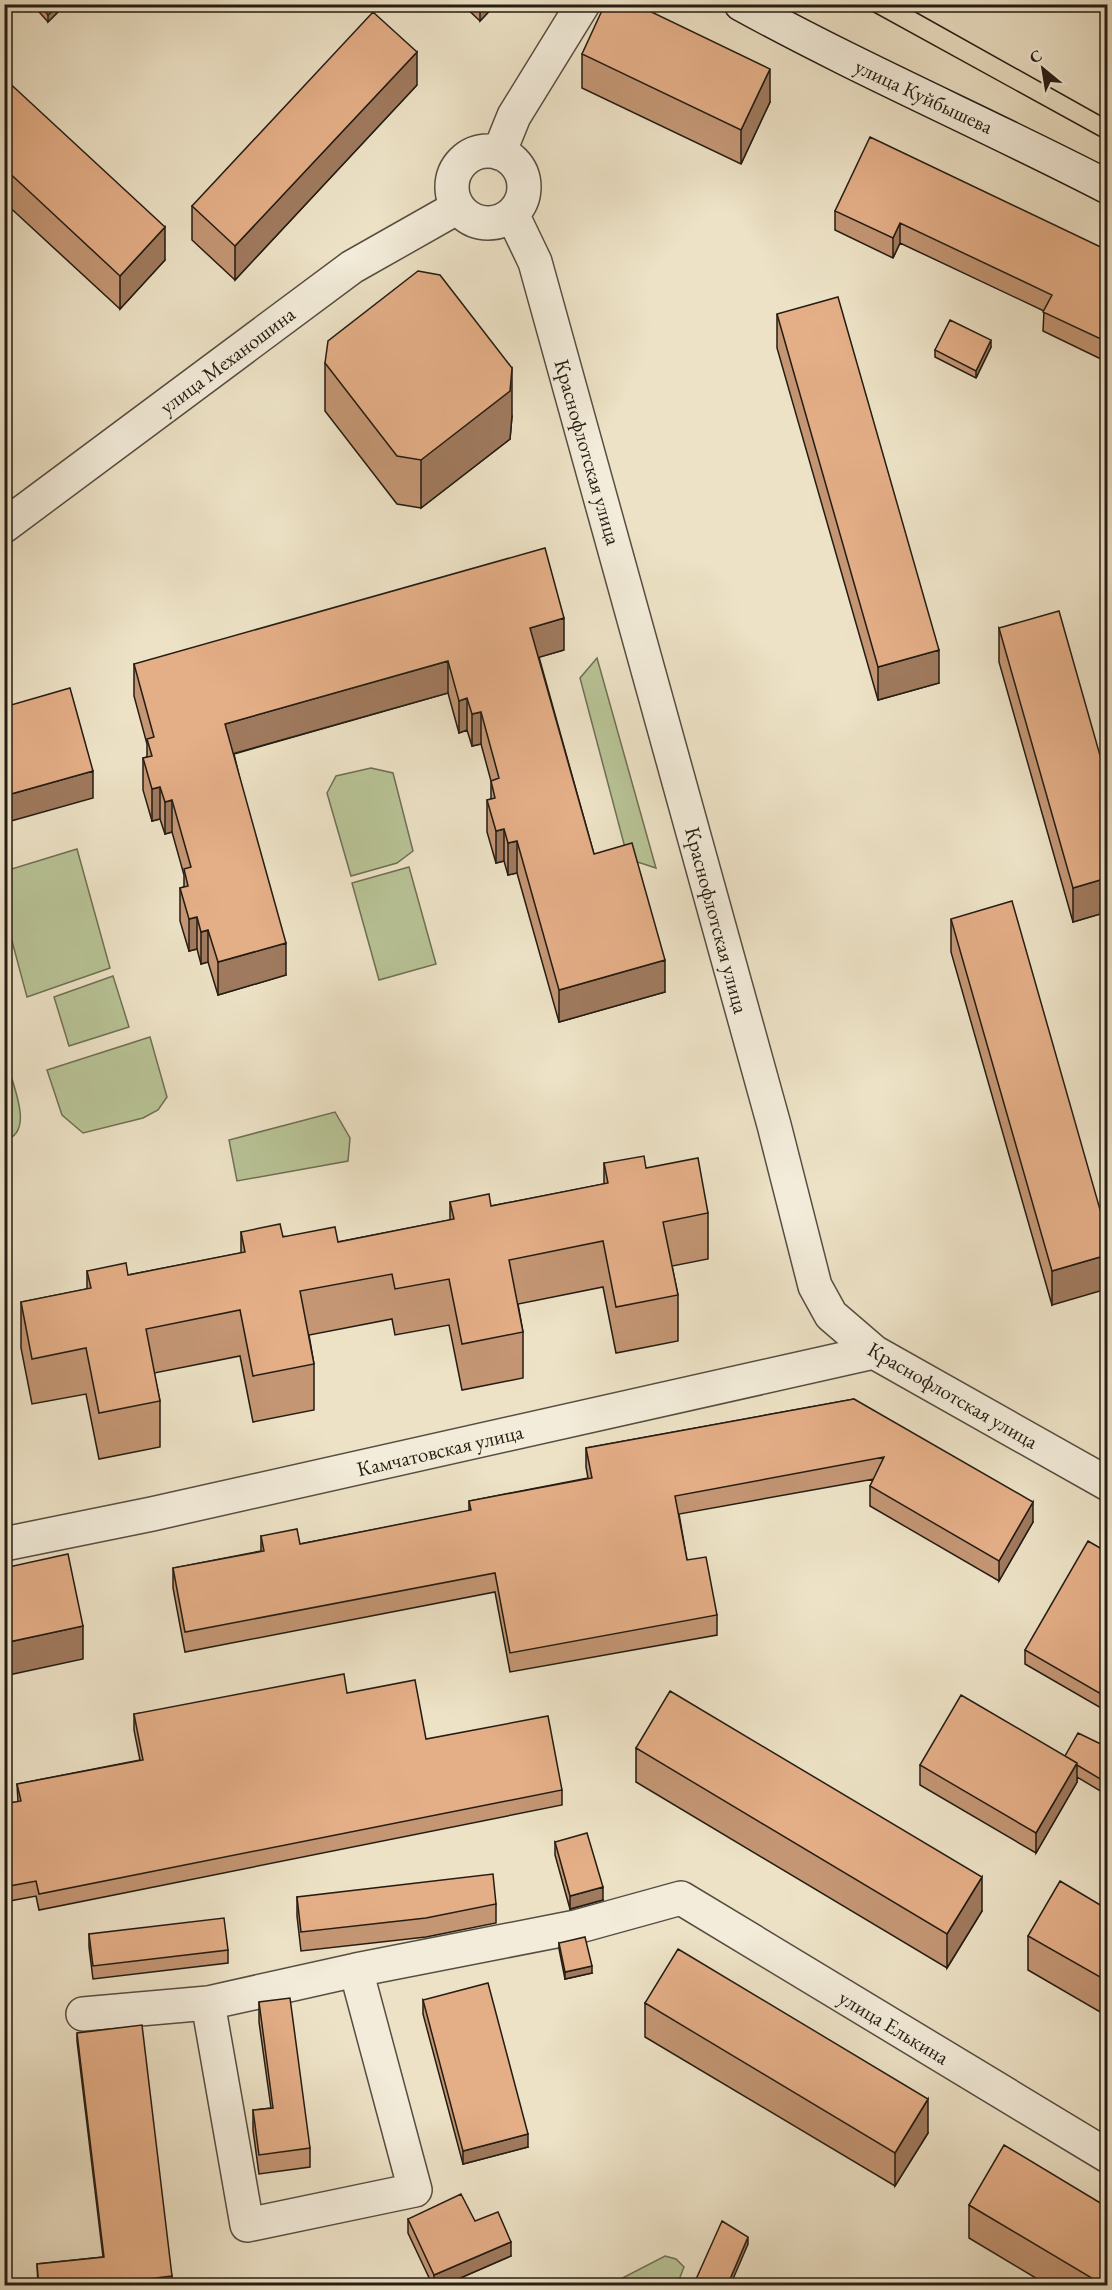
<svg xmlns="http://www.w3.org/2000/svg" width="1112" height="2290" font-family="'EB Garamond',serif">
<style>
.green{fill:#b8c396;stroke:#6e7054;stroke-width:1.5}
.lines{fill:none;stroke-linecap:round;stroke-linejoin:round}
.street-casing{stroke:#564e40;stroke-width:36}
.secondary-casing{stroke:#241c13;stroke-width:36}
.street{stroke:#f3ecda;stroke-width:33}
.secondary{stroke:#f3ecda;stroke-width:33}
.tram{stroke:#241c13;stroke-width:1.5}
.wall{fill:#c49674;stroke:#241c13;stroke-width:1.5}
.shaded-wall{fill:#a07a5e;stroke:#241c13;stroke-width:1.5}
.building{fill:#e4ae87;stroke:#241c13;stroke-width:1.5}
.labels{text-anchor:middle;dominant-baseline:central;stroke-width:4.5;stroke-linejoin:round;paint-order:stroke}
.street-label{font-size:21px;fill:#241c13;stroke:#f3ecda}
</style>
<rect width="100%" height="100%" fill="#ede2c6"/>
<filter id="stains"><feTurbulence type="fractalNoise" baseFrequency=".00333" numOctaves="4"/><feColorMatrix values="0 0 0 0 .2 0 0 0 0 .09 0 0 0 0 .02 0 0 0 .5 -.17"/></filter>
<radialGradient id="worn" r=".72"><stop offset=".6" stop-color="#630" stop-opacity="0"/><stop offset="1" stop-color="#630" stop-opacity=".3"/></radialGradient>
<!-- green -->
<path class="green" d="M 597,658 L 656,868 L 628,859 L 580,678 Z
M 371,768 L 393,773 L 413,851 L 397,863 L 351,876 L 327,793 L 336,776 Z
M 77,849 L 110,968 L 27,997 L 5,915 L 5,871 Z
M 409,867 L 436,964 L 379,980 L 352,883 Z
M 113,976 L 129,1027 L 69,1046 L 54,997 Z
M 150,1037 L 167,1097 L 158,1110 L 143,1118 L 83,1133 L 62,1115 L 47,1070 Z
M 9,1069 C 14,1088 34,1133 5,1140 L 5,1071 Z
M 335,1112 L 350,1138 L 348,1161 L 237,1181 L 229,1140 Z
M 665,2256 L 676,2259 L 684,2267 L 677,2285 L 609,2285 Z"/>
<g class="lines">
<!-- street casing -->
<g class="street-casing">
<path id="street" d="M452 187a36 36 0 1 1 72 0a36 36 0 1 1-72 0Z
M 499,153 L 514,116 L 583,4
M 512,214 L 535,262 L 774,1125 L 815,1286 L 831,1315 L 874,1352 L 1108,1484
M 4,526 L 352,267 L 458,207
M 4,1544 L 152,1514 L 874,1352
M 208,2003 L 247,2225 L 415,2190 L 356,1970
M 83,2014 L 208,2003 L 356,1970 L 576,1927 L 681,1898 L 1108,2156"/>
</g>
<!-- secondary casing -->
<g class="secondary-casing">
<path id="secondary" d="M 741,4 C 861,70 986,124 1108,187"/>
</g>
<!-- street -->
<use href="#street" class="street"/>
<!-- secondary -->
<use href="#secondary" class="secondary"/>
<!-- tram -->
<path class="tram" d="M 859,4 L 1108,141
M 901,4 L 1108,120"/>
</g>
<!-- wall -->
<path class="wall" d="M 32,4 L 66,4 L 48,22 Z
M 462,4 L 496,4 L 480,21 Z
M 582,54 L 770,102 L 741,164 L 582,88 Z
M 4,78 L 165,260 L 120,309 L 4,202 Z
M 417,85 L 235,280 L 192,240 L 192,206 Z
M 835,211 L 1107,250 L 1103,360 L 1043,331 L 1044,311 L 900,243 L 893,258 L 835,230 Z
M 777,314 L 939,683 L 878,700 L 777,348 Z
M 991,347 L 976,378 L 935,357 L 935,350 Z
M 325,363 L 512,416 L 510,439 L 421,508 L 397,504 L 325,411 Z
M 999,628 L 1107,780 L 1107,912 L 1073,922 L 999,662 Z
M 564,650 L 539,657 L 594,854 L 665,992 L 559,1022 L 517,873 L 508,875 L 504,861 L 496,863 L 487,832 L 487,800 L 491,799 L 491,781 L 481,744 L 472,746 L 467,730 L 459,733 L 448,693 L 234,754 L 286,975 L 218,995 L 208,962 L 201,964 L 197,949 L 189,951 L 180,921 L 180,888 L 184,887 L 184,875 L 172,832 L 165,834 L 160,819 L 152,821 L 143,790 L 143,758 L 147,757 L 147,744 L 134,696 L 134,664 Z
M 951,919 L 1107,1234 L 1052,1305 L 951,952 Z
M 604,1163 L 646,1168 L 708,1213 L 708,1259 L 672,1266 L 678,1295 L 678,1341 L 616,1353 L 603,1287 L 518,1304 L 523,1332 L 523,1378 L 462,1390 L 449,1325 L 395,1335 L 392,1319 L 309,1335 L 314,1364 L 314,1410 L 253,1422 L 240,1356 L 154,1373 L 160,1401 L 160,1447 L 99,1459 L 86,1394 L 32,1404 L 21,1348 L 21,1302 L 87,1289 L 87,1271 L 128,1275 L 241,1253 L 241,1232 L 338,1242 L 450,1220 L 450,1202 L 491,1206 L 604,1184 Z
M 854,1399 L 1033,1522 L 999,1581 L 870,1506 L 870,1486 L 874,1479 L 679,1514 L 687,1560 L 717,1615 L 717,1635 L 510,1672 L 495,1592 L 185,1652 L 173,1588 L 173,1568 L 261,1551 L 261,1536 L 300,1544 L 469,1511 L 469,1501 L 588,1478 L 586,1467 L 586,1448 Z
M 1107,1552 L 1101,1708 L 1025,1664 L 1025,1650 Z
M 347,1693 L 426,1739 L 562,1790 L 562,1805 L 39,1910 L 36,1896 L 4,1902 L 4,1804 L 18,1802 L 17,1784 L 140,1760 L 134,1730 L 134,1714 Z
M 1107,1747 L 1107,1795 L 1077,1777 L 1077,1782 L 1036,1853 L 920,1785 L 920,1765 L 1065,1756 Z
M 636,1748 L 982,1911 L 947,1968 L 636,1782 Z
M 555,1842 L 603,1900 L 570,1909 L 555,1855 Z
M 297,1897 L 496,1904 L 496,1923 L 426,1937 L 301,1951 L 297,1916 Z
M 1107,1909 L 1107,2016 L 1028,1970 L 1028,1936 Z
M 89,1934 L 228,1950 L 228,1963 L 93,1979 L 89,1947 Z
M 559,1943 L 592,1973 L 565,1979 L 559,1949 Z
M 423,2000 L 528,2147 L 463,2164 L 423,2014 Z
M 259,2002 L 310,2148 L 310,2167 L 259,2174 L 253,2130 L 253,2110 L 271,2108 L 259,2022 Z
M 645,2003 L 928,2133 L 895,2186 L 645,2037 Z
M 77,2033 L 172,2276 L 172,2284 L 161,2286 L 38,2286 L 37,2264 L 103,2257 L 77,2041 Z
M 969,2205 L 1107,2286 L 1049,2286 L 969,2238 Z
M 408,2219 L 475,2221 L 511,2256 L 442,2286 L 433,2286 L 408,2233 Z"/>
<!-- shaded-wall -->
<path class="shaded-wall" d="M 59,4 L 66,4 L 48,22 L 48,15 Z
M 480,4 L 496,4 L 480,21 Z
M 417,52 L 417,85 L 235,280 L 235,246 Z
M 770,69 L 770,102 L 741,164 L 741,130 Z
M 900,223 L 900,243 L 893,258 L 893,238 Z
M 165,227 L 165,260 L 120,309 L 120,276 Z
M 1107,332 L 1107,351 L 1103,360 L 1103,340 Z
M 991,340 L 991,347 L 976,378 L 976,371 Z
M 512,368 L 512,416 L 510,439 L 421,508 L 421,460 Z
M 564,618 L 564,650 L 530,660 L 530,628 Z
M 939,650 L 939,683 L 878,700 L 878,667 Z
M 448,661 L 448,693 L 225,756 L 225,724 Z
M 467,698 L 467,730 L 459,733 L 459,701 Z
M 481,712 L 481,744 L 472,746 L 472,714 Z
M 93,771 L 93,798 L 4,823 L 4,796 Z
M 160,787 L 160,819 L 152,821 L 152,789 Z
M 172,800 L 172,832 L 165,834 L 165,802 Z
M 504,829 L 504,861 L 496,863 L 496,831 Z
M 517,841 L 517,873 L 508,875 L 508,843 Z
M 1107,878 L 1107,912 L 1073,922 L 1073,888 Z
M 197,917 L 197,949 L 189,951 L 189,919 Z
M 208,930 L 208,962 L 201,964 L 201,932 Z
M 286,943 L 286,975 L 218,995 L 218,962 Z
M 665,960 L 665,992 L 559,1022 L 559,990 Z
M 1107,1255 L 1107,1289 L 1052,1305 L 1052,1271 Z
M 1033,1502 L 1033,1522 L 999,1581 L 999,1561 Z
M 83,1626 L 83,1659 L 4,1676 L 4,1643 Z
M 1107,1682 L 1107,1696 L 1101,1708 L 1101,1694 Z
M 1077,1763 L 1077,1782 L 1036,1853 L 1036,1833 Z
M 982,1877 L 982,1911 L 947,1968 L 947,1934 Z
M 603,1887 L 603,1900 L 570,1909 L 570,1896 Z
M 592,1966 L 592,1973 L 565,1979 L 565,1972 Z
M 928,2099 L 928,2133 L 895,2186 L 895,2153 Z
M 528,2134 L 528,2147 L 463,2164 L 463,2151 Z
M 748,2237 L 748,2244 L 730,2286 L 727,2286 Z
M 511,2242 L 511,2256 L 442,2286 L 434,2286 L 434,2275 Z"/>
<!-- building -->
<path class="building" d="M 39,4 L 59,4 L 48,15 Z
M 605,4 L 635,4 L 770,69 L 741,130 L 582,54 Z
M 373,12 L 417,52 L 235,246 L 192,206 Z
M 4,78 L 165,227 L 120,276 L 4,168 Z
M 870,137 L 1107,250 L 1107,332 L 1103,340 L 1043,312 L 1052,295 L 900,223 L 893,238 L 835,211 Z
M 418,271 L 440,275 L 512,368 L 510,391 L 421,460 L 397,456 L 325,363 L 328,341 Z
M 838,297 L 939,650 L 878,667 L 777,314 Z
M 950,320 L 991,340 L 976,371 L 935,350 Z
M 545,548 L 564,618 L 530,628 L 594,854 L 632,843 L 665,960 L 559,990 L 517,841 L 508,843 L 504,829 L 496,831 L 487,800 L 495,798 L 491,781 L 499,778 L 481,712 L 472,714 L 467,698 L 459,701 L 448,661 L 225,724 L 286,943 L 218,962 L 208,930 L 201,932 L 197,917 L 189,919 L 180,888 L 188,886 L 184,869 L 191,867 L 172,800 L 165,802 L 160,787 L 152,789 L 143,758 L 152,756 L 147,739 L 154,737 L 134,664 Z
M 1059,611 L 1107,780 L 1107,878 L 1073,888 L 999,628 Z
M 70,688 L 93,771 L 4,796 L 4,707 Z
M 1012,901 L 1107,1234 L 1107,1255 L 1052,1271 L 951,919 Z
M 644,1156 L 646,1168 L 698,1158 L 708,1213 L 663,1222 L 678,1295 L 616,1307 L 603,1241 L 509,1260 L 523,1332 L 462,1344 L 449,1279 L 395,1289 L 392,1274 L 300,1291 L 314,1364 L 253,1376 L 240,1310 L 146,1329 L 160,1401 L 99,1413 L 86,1348 L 32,1359 L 21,1302 L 91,1288 L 87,1271 L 126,1263 L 128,1275 L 245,1252 L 241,1232 L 280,1224 L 283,1237 L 335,1227 L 338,1242 L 454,1219 L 450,1202 L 489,1194 L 491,1206 L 608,1183 L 604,1163 Z
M 854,1399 L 1033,1502 L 999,1561 L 870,1486 L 884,1457 L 675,1496 L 687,1560 L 706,1557 L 717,1615 L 510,1653 L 495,1573 L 185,1632 L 173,1568 L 264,1551 L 261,1536 L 297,1529 L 300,1544 L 471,1510 L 469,1501 L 592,1478 L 586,1448 Z
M 1088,1541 L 1107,1552 L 1107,1682 L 1101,1694 L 1025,1650 Z
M 68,1554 L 83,1626 L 4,1643 L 4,1568 Z
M 344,1674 L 347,1693 L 415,1680 L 426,1739 L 548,1716 L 562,1790 L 39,1894 L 36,1881 L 4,1887 L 4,1804 L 21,1801 L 17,1784 L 143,1760 L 134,1714 Z
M 670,1691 L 982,1877 L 947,1934 L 636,1748 Z
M 961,1695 L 1077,1763 L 1036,1833 L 920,1765 Z
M 1078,1733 L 1107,1747 L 1107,1783 L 1077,1765 L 1077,1763 L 1065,1756 Z
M 587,1833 L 603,1887 L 570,1896 L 555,1842 Z
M 493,1874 L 496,1904 L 426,1918 L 301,1932 L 297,1897 Z
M 1060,1881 L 1107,1909 L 1107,1981 L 1028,1936 Z
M 224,1918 L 228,1950 L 93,1966 L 89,1934 Z
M 585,1937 L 592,1966 L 565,1972 L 559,1943 Z
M 678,1949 L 928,2099 L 895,2153 L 645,2003 Z
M 488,1983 L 528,2134 L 463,2151 L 423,2000 Z
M 290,1998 L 310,2148 L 259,2155 L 253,2110 L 273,2108 L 259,2002 Z
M 142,2025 L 172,2276 L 91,2286 L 39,2286 L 37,2264 L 104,2257 L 77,2033 Z
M 1004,2145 L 1107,2207 L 1107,2286 L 1105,2286 L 969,2205 Z
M 461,2194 L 475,2221 L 498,2212 L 511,2242 L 434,2275 L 408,2219 Z
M 722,2221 L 748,2237 L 727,2286 L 693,2286 Z"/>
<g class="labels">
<!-- street labels -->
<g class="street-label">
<text transform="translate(924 96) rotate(25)">улица Куйбышева</text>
<text transform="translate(227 360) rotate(-37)">улица Механошина</text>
<text transform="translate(588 452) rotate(74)">Краснофлотская улица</text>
<text transform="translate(717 920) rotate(75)">Краснофлотская улица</text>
<text transform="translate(953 1395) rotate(30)">Краснофлотская улица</text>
<text transform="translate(440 1450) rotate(-13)">Камчатовская улица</text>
<text transform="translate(894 2027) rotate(31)">улица Елькина</text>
</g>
</g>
<!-- margin -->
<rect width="1112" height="2290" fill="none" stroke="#ede2c6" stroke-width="24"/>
<rect x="6" y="6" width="1100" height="2278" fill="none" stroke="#241c13" stroke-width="3"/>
<rect x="12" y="12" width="1088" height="2266" fill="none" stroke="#241c13" stroke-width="1.5"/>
<!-- north arrow -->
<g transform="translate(1043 69) rotate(330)" stroke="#f3ecda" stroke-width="4.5" paint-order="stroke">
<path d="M0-4.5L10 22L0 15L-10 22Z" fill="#241c13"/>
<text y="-9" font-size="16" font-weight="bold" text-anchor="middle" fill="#241c13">С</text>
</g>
<rect width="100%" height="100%" filter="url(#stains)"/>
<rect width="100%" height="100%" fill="url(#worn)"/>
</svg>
